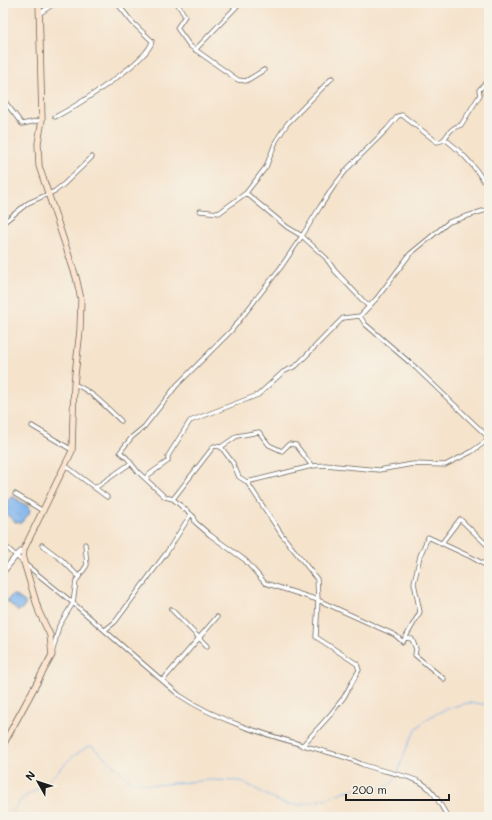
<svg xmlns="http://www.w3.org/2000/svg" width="492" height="820" font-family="Mali,sans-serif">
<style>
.water{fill:url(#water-ripples);stroke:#4e6885}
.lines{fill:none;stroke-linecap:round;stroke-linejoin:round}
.stream{stroke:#80b5ee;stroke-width:1}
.minor-casing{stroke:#68625a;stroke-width:5}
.tertiary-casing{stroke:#68625a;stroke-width:6}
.secondary-casing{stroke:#68625a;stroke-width:7}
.minor{stroke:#fff;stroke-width:3.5}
.tertiary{stroke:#fff;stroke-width:4.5}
.secondary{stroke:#fce5cf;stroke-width:5.5}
</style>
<defs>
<pattern id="water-ripples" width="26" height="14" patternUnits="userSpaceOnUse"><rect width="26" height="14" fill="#80b5ee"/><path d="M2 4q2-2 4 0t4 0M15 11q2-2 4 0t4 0" fill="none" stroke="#6e9bcc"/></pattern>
</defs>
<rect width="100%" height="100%" fill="#f7f3e8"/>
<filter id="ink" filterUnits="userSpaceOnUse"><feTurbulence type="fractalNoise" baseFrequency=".025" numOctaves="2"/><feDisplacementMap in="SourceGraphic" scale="8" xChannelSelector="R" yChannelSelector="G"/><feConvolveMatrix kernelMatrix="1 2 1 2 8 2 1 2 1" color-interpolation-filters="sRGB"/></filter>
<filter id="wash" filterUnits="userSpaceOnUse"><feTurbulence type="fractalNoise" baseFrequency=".012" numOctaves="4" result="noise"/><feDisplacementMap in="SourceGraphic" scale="16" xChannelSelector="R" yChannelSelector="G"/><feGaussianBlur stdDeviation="0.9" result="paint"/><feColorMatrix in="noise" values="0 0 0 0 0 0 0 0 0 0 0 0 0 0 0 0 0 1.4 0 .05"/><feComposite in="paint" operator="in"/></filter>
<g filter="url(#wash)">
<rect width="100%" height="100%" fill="#f5e3cc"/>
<!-- water -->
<path class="water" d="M 11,497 L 14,497 L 30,508 L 29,514 L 21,523 L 15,522 L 3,511 L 3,506 Z
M 12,595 L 15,595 L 25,602 L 25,606 L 20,610 L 18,611 L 7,601 Z"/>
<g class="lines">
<!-- stream -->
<path class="stream" d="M 398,773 C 403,757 409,736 422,723 C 429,715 460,703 470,703 C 476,703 483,704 489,705
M 8,817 L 22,799 L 46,783 L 72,757 L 87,747 L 92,746 L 131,781 L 154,785 L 210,780 L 241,781 L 276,800 L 286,804 L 299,805 L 308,803 L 325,799 L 345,791 L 364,788 L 380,788 L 390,785 L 397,776"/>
</g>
</g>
<g filter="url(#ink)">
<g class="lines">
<!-- minor casing -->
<g class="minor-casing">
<path id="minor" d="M 177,3 L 185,16 L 177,28 L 190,46 L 238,80 L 246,81 L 264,70
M 39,14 L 55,3
M 195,50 L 240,3
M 332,78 L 287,124 L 276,141 L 266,167 L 246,193 L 287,227 L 302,236 L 326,258 L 335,271 L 369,307
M 3,99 L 22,124 L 42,120
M 55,117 C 73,108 150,60 152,41 L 132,22 L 117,3
M 445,139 C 463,153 479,170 489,191
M 489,209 L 449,222 L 410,254 L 377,298 L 360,316 L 365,324 L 416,368 L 489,438
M 200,211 L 219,213 L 246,193
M 3,223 L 28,203 L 55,191 L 64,184 L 92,157
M 74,384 C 93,392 106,407 121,421
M 32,426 L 72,450
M 489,439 L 471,452 L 445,465 L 413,464 L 379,470 L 325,465 L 312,466 L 247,482 L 282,535 L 317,579 L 318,600 L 395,635 L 403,642 L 420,612 L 414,583 L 420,556 L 428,537 L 471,557 L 489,567
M 221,447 L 237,436 L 259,432 L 269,445 L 282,451 L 289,444 L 296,445 L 312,466
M 66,466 L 107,497
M 147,480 L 147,476 L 168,461 L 168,456 L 190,421 L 258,395 L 283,372 L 296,366 L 343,318 L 360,316
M 95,488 L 131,463
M 15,494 L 43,511
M 173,499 L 214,446 L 221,447 L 233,463 L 239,477 L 247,482
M 3,544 L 25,564 L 73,603 L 179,695 C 230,729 290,740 347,758 C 353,760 358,763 364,765 C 380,771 409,775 422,783 C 435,791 440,805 448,817
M 441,544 L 460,519 L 489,547
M 42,545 L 62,560 L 79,577
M 171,609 L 207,646
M 105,630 L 115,622 L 167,552 L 191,514
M 405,638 L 412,639 L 416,649 L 415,655 L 444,679
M 53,650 L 59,626 L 73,603 L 76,581 L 87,565 L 85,544
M 163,680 L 217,617
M 302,746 L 330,715 L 344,697 L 359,670 L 357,664 L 316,637 L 318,600 L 265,583 L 245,560 L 210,535 L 195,522 L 194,517 L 173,499 L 165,497 L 138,472 L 127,458 L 120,452 L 132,437 L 144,427 L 177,385 L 231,331 L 281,267 L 302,236 L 320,207 L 334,186 L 348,168 L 387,129 L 398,116 L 402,115 L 437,142 C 449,141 445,129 461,125 L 480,95 L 479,90 L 489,79"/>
</g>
<!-- tertiary casing -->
<g class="tertiary-casing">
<path id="tertiary" d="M 3,572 L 16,556 L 24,549"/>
</g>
<!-- secondary casing -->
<g class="secondary-casing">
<path id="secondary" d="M 3,745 L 52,655 L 50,635 L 39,612 L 23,559 L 24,549 L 72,451 L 74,384 L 80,330 L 81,299 L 76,277 L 39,166 L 38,143 L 42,120 L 39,3"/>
</g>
<!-- minor -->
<use href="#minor" class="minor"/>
<!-- tertiary -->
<use href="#tertiary" class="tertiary"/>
<!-- secondary -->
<use href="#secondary" class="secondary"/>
</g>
</g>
<!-- margin -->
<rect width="492" height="820" fill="none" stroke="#f7f3e8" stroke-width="16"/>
<!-- north arrow -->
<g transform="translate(38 782) rotate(309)" stroke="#f7f3e8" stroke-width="3" paint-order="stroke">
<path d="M0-3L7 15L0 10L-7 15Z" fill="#1c1c1c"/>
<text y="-6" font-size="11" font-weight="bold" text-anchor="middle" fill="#1c1c1c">N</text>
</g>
<!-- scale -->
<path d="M346 794v6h103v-6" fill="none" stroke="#1c1c1c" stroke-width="2"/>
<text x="352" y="794" font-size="12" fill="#1c1c1c" stroke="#f7f3e8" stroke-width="3" paint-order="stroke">200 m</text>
</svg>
